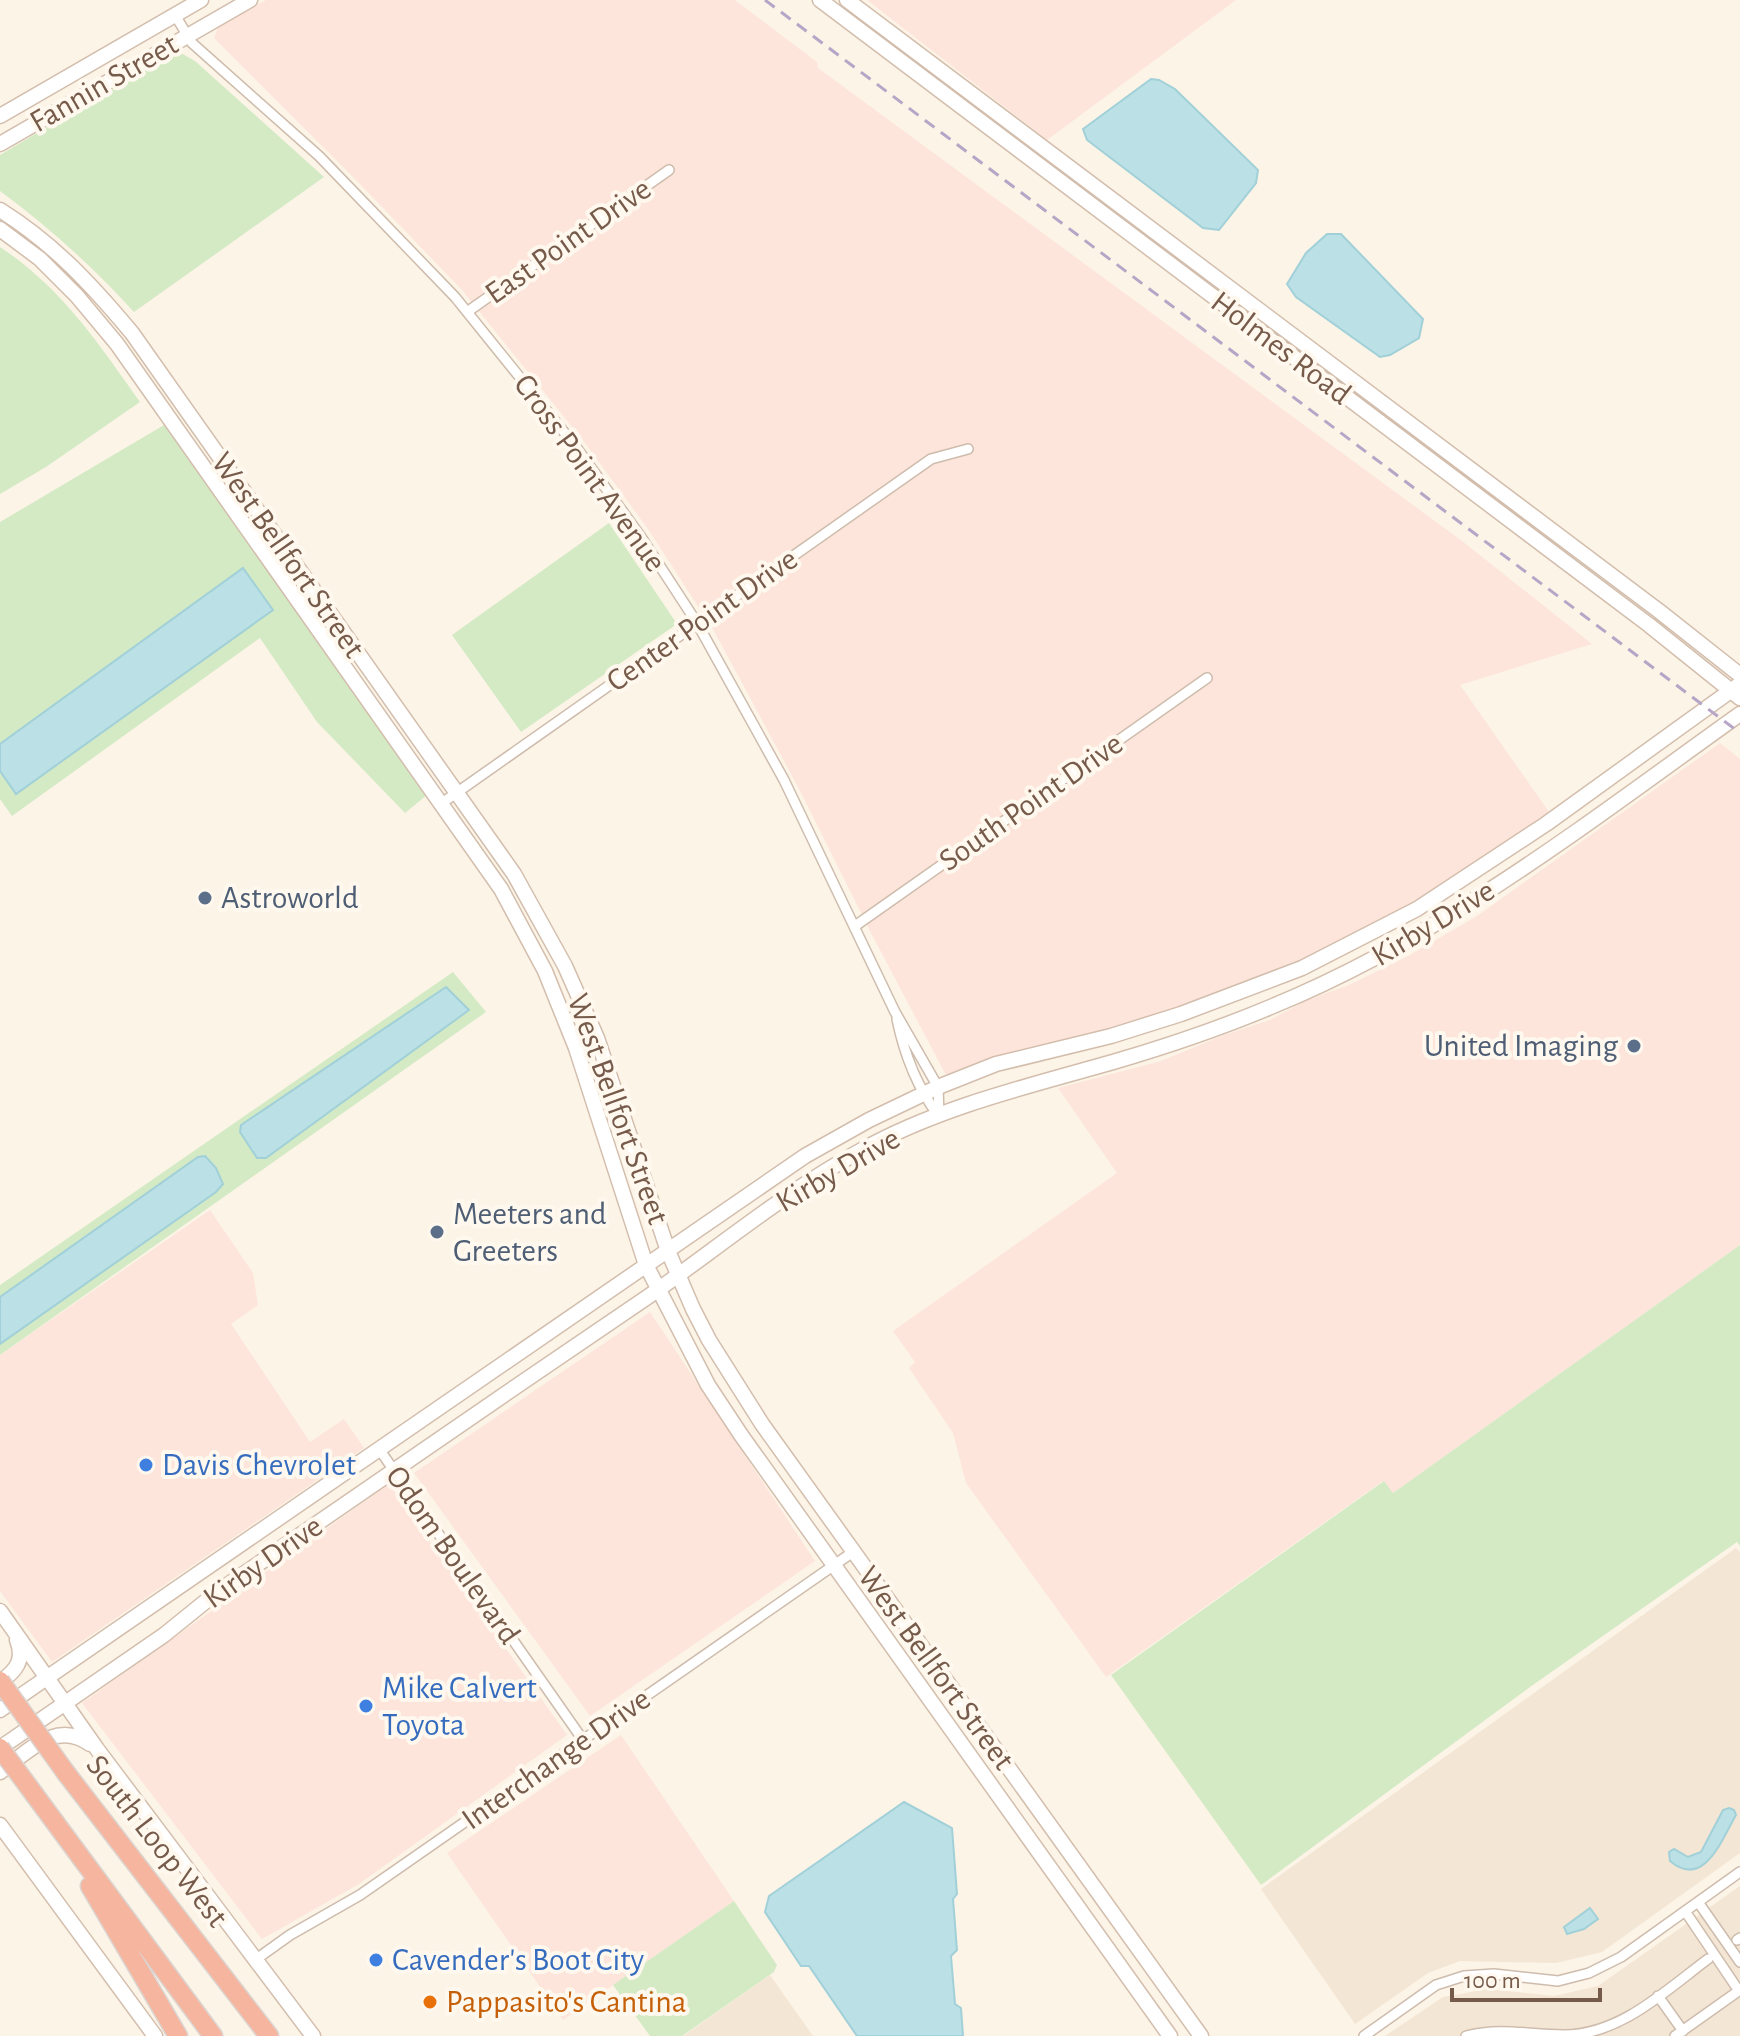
<svg xmlns="http://www.w3.org/2000/svg" width="1740" height="2036" font-family="'Alegreya Sans',sans-serif">
<style>
.residential{fill:#f4e6d5}
.commercial{fill:#fde5db}
.green{fill:#d4eac5}
.water{fill:#bbe0e6;stroke:#a1d0d8;stroke-width:2}
.lines{fill:none;stroke-linecap:round;stroke-linejoin:round}
.minor-casing{stroke:#cebcad;stroke-width:12}
.secondary-casing{stroke:#d3bead;stroke-width:17}
.motorway-casing{stroke:#dbd4d0;stroke-width:21}
.minor{stroke:#fff;stroke-width:9}
.secondary{stroke:#fff;stroke-width:14}
.motorway{stroke:#f6b59e;stroke-width:18}
.rail{stroke:#b7a5c7;stroke-width:3;stroke-dasharray:12 8;stroke-linecap:butt}
.motorway-bridge-casing{stroke:#dbd4d0;stroke-width:21;stroke-linecap:butt}
.motorway-bridge{stroke:#f6b59e;stroke-width:18}
.service-dot{fill:#5c6f8a;stroke:#fff8ee;stroke-width:3}
.shop-dot{fill:#3f7fe0;stroke:#fff8ee;stroke-width:3}
.food-dot{fill:#e8710a;stroke:#fff8ee;stroke-width:3}
.labels{text-anchor:middle;dominant-baseline:central;stroke-width:8;stroke-linejoin:round;paint-order:stroke}
.street-label{font-size:32px;fill:#765b4b;stroke:#fff8ee}
.service-label{font-size:32px;fill:#4e5e75;stroke:#fff8ee;text-anchor:start}
.shop-label{font-size:32px;fill:#366cbe;stroke:#fff8ee;text-anchor:start}
.food-label{font-size:32px;fill:#c56008;stroke:#fff8ee;text-anchor:start}
</style>
<rect width="100%" height="100%" fill="#fcf4e7"/>
<!-- residential -->
<path class="residential" d="M 1736,1548 L 1740,1552 L 1740,1853 L 1602,1952 L 1556,1963 L 1460,1961 L 1428,1973 L 1355,2024 L 1261,1889 Z
M 1740,1886 L 1740,2036 L 1385,2036 L 1443,1997 L 1488,1989 L 1554,1996 L 1598,1986 Z
M 770,1975 L 813,2036 L 682,2036 L 683,2036 Z"/>
<!-- commercial -->
<path class="commercial" d="M 266,0 L 735,0 L 817,62 L 818,68 L 1462,541 L 1592,644 L 1460,685 L 1549,812 L 1455,876 L 1385,919 L 1287,968 L 1131,1025 L 946,1075 L 871,933 L 798,787 L 714,631 L 648,529 L 585,443 L 462,290 L 358,182 L 214,38 L 218,27 Z
M 867,0 L 1236,0 L 1047,140 Z
M 1720,743 L 1740,759 L 1740,1245 L 1393,1493 L 1383,1481 L 1106,1677 L 966,1483 L 953,1433 L 909,1368 L 915,1362 L 893,1331 L 1117,1173 L 1058,1088 L 1161,1061 L 1224,1035 L 1270,1020 L 1305,1001 L 1349,985 L 1410,955 L 1477,916 Z
M 210,1210 L 253,1273 L 258,1305 L 231,1324 L 310,1442 L 344,1419 L 364,1448 L 52,1662 L 0,1591 L 0,1355 Z
M 650,1312 L 815,1561 L 590,1716 L 414,1473 Z
M 389,1484 L 567,1735 L 359,1884 L 262,1939 L 82,1703 Z
M 621,1735 L 734,1901 L 563,2020 L 447,1853 Z"/>
<!-- green -->
<path class="green" d="M 179,52 L 195,61 L 324,177 L 134,312 C 93,267 49,227 0,191 L 0,155 L 169,54 Z
M 0,247 C 61,287 99,344 140,402 L 46,467 L 0,494 Z
M 164,425 L 427,795 L 405,813 L 317,722 L 260,638 L 12,816 L 0,799 L 0,522 Z
M 609,523 L 677,624 L 521,732 L 452,635 Z
M 453,972 L 486,1012 L 0,1355 L 0,1285 Z
M 1740,1245 L 1740,1546 L 1737,1542 L 1530,1687 L 1261,1885 L 1111,1675 L 1384,1481 L 1393,1493 Z
M 734,1901 L 777,1965 L 774,1972 L 682,2036 L 650,2036 L 613,1985 Z"/>
<!-- water -->
<path class="water" d="M 1151,79 L 1159,80 L 1175,89 L 1258,170 L 1256,183 L 1219,230 L 1203,228 L 1087,140 L 1083,129 Z
M 1327,234 L 1341,234 L 1423,319 L 1419,338 L 1390,355 L 1380,357 L 1296,297 L 1287,284 L 1306,253 Z
M 243,568 L 273,610 L 16,794 L 0,771 L 0,744 Z
M 446,987 L 469,1010 L 266,1158 L 257,1158 L 240,1132 L 241,1125 Z
M 205,1156 L 216,1168 L 223,1184 L 216,1192 L 0,1344 L 0,1297 L 198,1157 Z
M 904,1802 L 952,1828 L 957,1894 L 953,1899 L 957,1950 L 951,1956 L 955,2004 L 961,2008 L 963,2036 L 857,2036 L 809,1966 L 801,1966 L 765,1912 L 769,1896 Z
M 1729,1808 L 1734,1810 L 1736,1815 C 1722,1839 1704,1890 1670,1861 L 1669,1852 L 1674,1849 L 1688,1857 L 1701,1852 L 1723,1810 Z
M 1590,1908 L 1598,1919 L 1584,1929 L 1567,1934 L 1564,1927 Z"/>
<g class="lines">
<!-- minor casing -->
<g class="minor-casing">
<path id="minor" d="M 175,15 L 192,43 L 319,156 L 455,297 L 576,447 L 641,537 L 697,623 L 784,780 L 895,1012 L 938,1087 L 939,1116
M 467,312 L 669,170
M 442,803 L 931,459 L 968,449
M 855,926 L 1207,678
M 897,1019 C 904,1053 917,1087 938,1115
M 379,1449 L 583,1740
M 1698,1902 L 1740,1962
M 1685,1911 L 1739,1991
M 1737,1940 L 1740,1938
M 255,1960 L 290,1935 L 360,1895 L 853,1552
M 1658,1996 L 1683,2031
M 1364,2036 L 1436,1985 L 1464,1976 L 1494,1974 L 1558,1981 L 1589,1973 L 1621,1957 L 1740,1872
M 1466,2036 C 1503,2027 1528,2035 1564,2035 C 1620,2035 1665,1991 1708,1959
M 1675,2036 L 1740,1990"/>
</g>
<!-- secondary casing -->
<g class="secondary-casing">
<path id="secondary" d="M 820,0 L 1649,625 L 1740,698
M 847,0 L 1659,611 L 1740,675
M 0,116 L 201,0
M 0,144 L 250,0
M 0,210 C 54,244 91,284 132,333 L 514,874 L 565,966 L 597,1038 L 668,1251 L 693,1309 L 709,1340 L 762,1424 L 1201,2036
M 0,229 L 40,259 L 77,296 L 117,344 L 501,889 L 545,971 L 576,1048 L 646,1265 L 708,1385 L 741,1435 L 1170,2036
M 0,1611 L 97,1749 L 313,2036
M 0,1682 C 16,1671 25,1660 17,1640
M 0,1710 L 805,1156 L 869,1120 L 938,1087 L 996,1064 L 1111,1036 L 1181,1014 L 1302,968 L 1417,909 L 1546,824 L 1740,684
M 0,1748 L 164,1635 L 216,1593 C 360,1494 504,1394 649,1296 C 719,1247 786,1191 862,1150 C 939,1107 1029,1086 1113,1062 C 1168,1046 1221,1028 1273,1006 C 1444,936 1590,821 1740,714
M 0,1772 C 28,1752 56,1719 90,1744
M 0,1825 L 155,2036"/>
</g>
<!-- motorway casing -->
<g class="motorway-casing">
<path id="motorway" d="M 66,1773 L 269,2036
M 34,1794 L 213,2036
M 90,1886 L 178,2036"/>
</g>
<!-- minor -->
<use href="#minor" class="minor"/>
<!-- secondary -->
<use href="#secondary" class="secondary"/>
<!-- motorway -->
<use href="#motorway" class="motorway"/>
<!-- rail -->
<path class="rail" d="M 765,0 L 1740,733"/>
<!-- motorway-bridge casing -->
<g class="motorway-bridge-casing">
<path id="motorway-bridge" d="M 0,1681 L 66,1773
M 0,1748 L 34,1794"/>
</g>
<!-- motorway-bridge -->
<use href="#motorway-bridge" class="motorway-bridge"/>
</g>
<!-- markers -->
<g class="service-dot">
<circle cx="205" cy="898" r="8"/>
<circle cx="1634" cy="1046" r="8"/>
<circle cx="437" cy="1232" r="8"/>
</g>
<g class="shop-dot">
<circle cx="146" cy="1465" r="8"/>
<circle cx="366" cy="1706" r="8"/>
<circle cx="376" cy="1960" r="8"/>
</g>
<circle class="food-dot" cx="430" cy="2002" r="8"/>
<g class="labels">
<!-- street labels -->
<g class="street-label">
<text transform="translate(104 83) rotate(-30)">Fannin Street</text>
<text transform="translate(568 241) rotate(-35)">East Point Drive</text>
<text transform="translate(1281 348) rotate(37)">Holmes Road</text>
<text transform="translate(590 473) rotate(54)">Cross Point Avenue</text>
<text transform="translate(288 555) rotate(55)">West Bellfort Street</text>
<text transform="translate(702 620) rotate(-35)">Center Point Drive</text>
<text transform="translate(1031 802) rotate(-35)">South Point Drive</text>
<text transform="translate(1433 923) rotate(-31)">Kirby Drive</text>
<text transform="translate(618 1109) rotate(70)">West Bellfort Street</text>
<text transform="translate(838 1170) rotate(-30)">Kirby Drive</text>
<text transform="translate(453 1555) rotate(55)">Odom Boulevard</text>
<text transform="translate(263 1562) rotate(-35)">Kirby Drive</text>
<text transform="translate(936 1668) rotate(54)">West Bellfort Street</text>
<text transform="translate(556 1759) rotate(-35)">Interchange Drive</text>
<text transform="translate(157 1841) rotate(52)">South Loop West</text>
</g>
<!-- service labels -->
<g class="service-label">
<text x="221" y="898">Astroworld</text>
<text x="1618" y="1046" text-anchor="end">United Imaging</text>
<text x="453" y="1214">Meeters and<tspan x="453" dy="37">Greeters</tspan></text>
</g>
<!-- shop labels -->
<g class="shop-label">
<text x="162" y="1465">Davis Chevrolet</text>
<text x="382" y="1688">Mike Calvert<tspan x="382" dy="37">Toyota</tspan></text>
<text x="392" y="1960">Cavender's Boot City</text>
</g>
<!-- food labels -->
<g class="food-label">
<text x="446" y="2002">Pappasito's Cantina</text>
</g>
</g>
<!-- scale -->
<path d="M1452 1988v12h148v-12" fill="none" stroke="#765b4b" stroke-width="4"/>
<text x="1464" y="1988" font-size="24" fill="#765b4b" stroke="#fff8ee" stroke-width="6" paint-order="stroke">100 m</text>
</svg>
